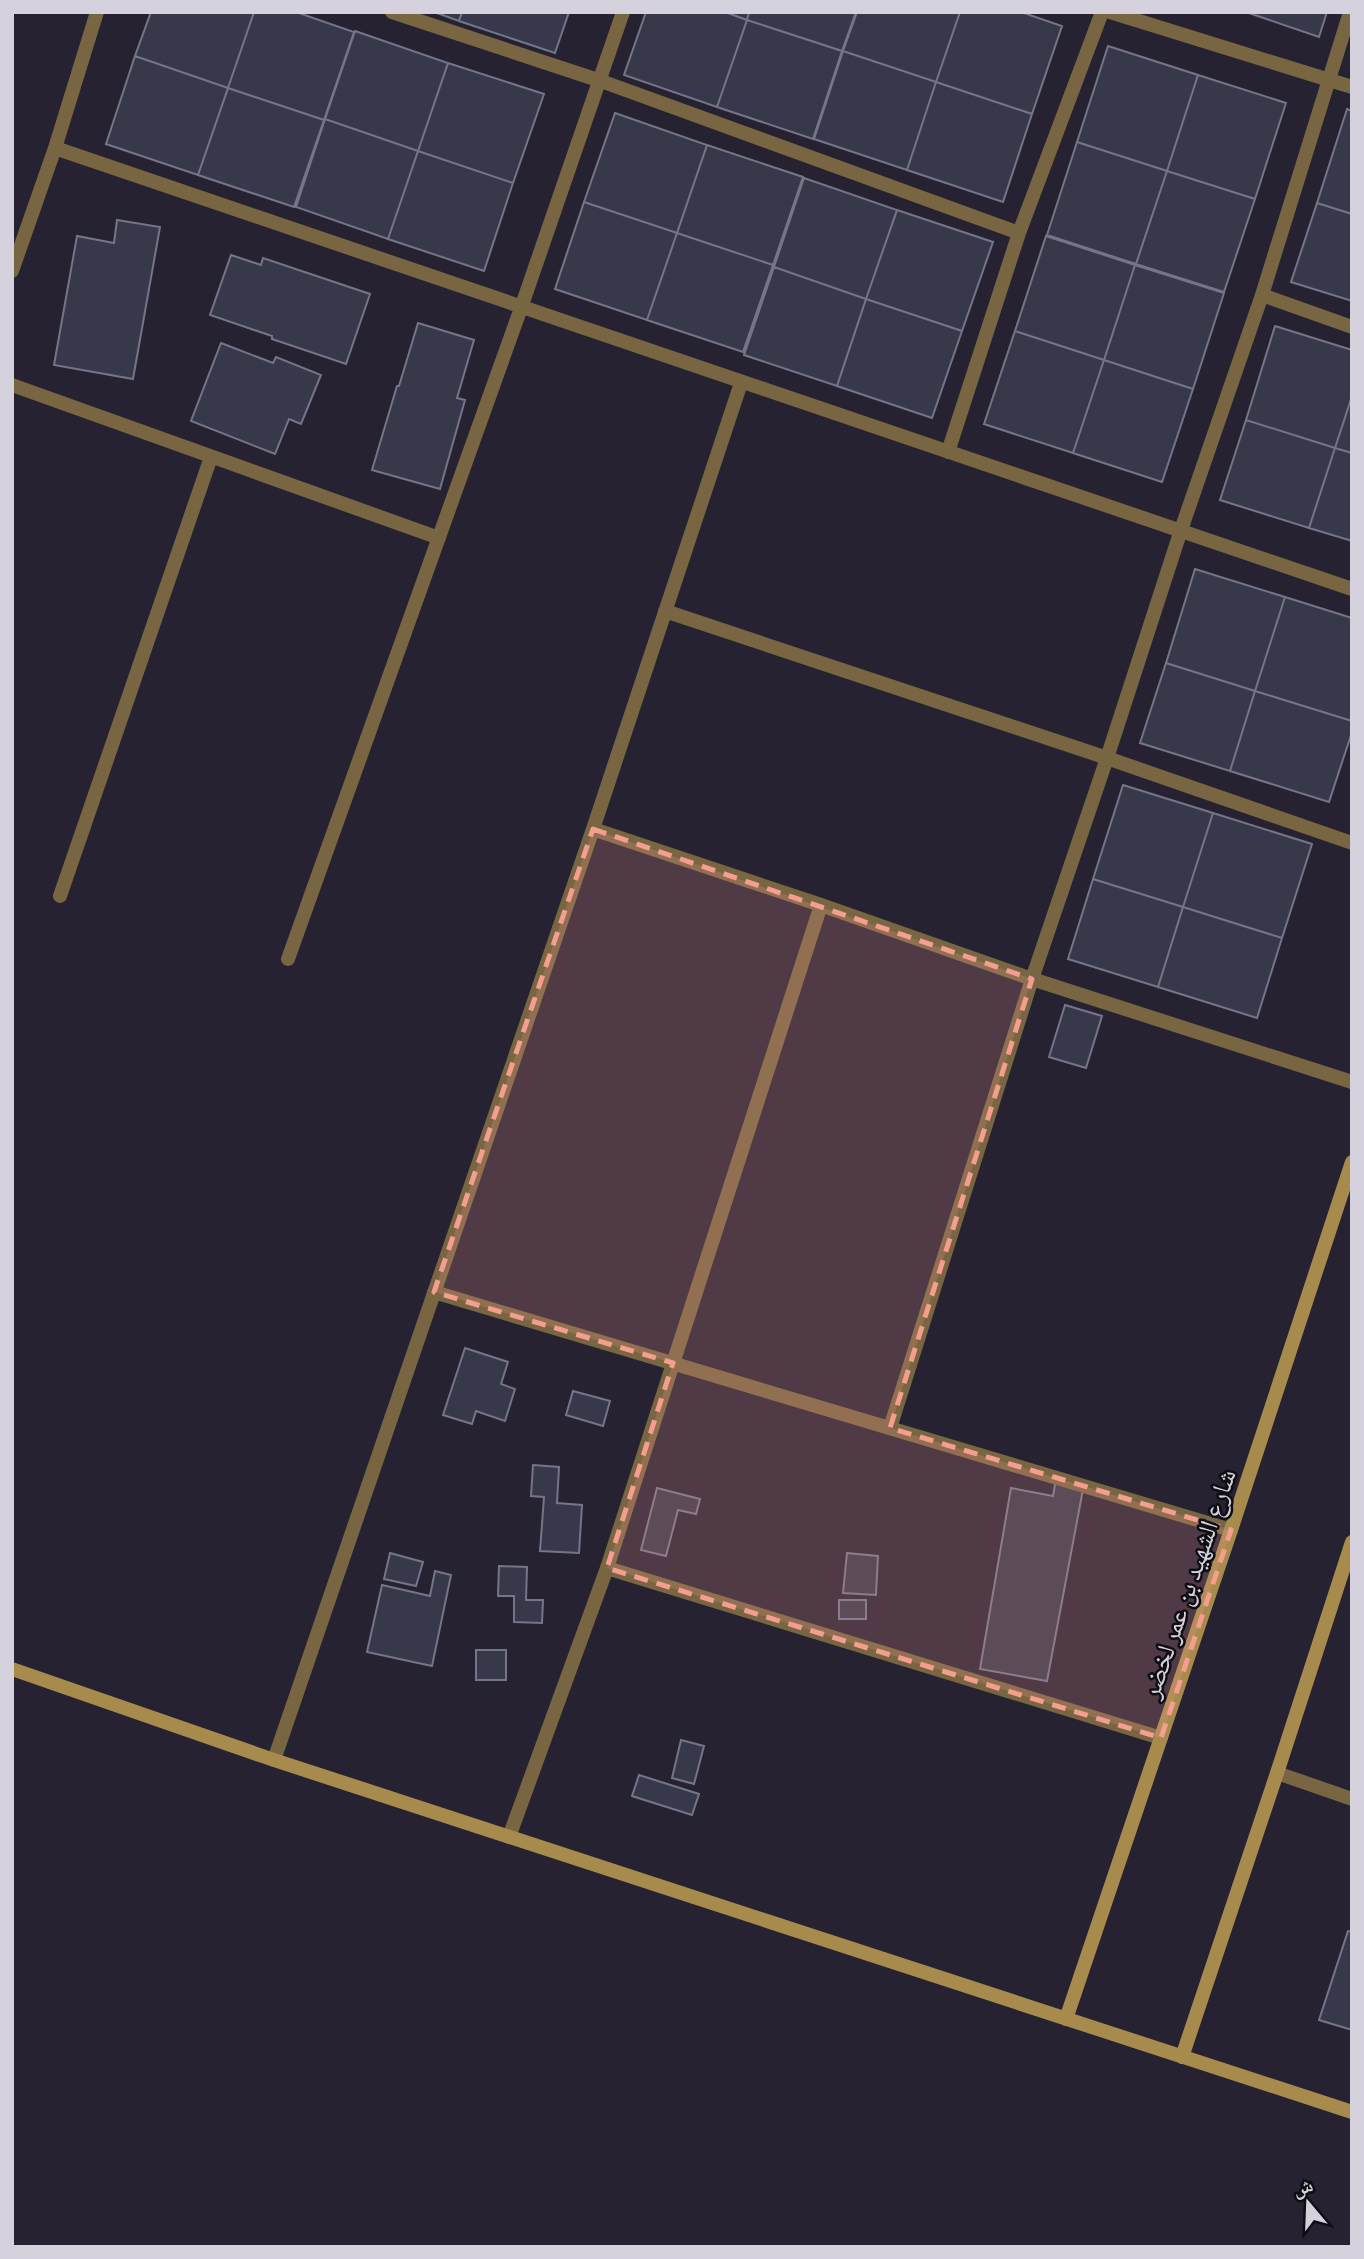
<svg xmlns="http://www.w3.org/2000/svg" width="1364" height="2259" font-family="Commissioner,'Noto Naskh Arabic',sans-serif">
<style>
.building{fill:#373849;stroke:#747588;stroke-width:2}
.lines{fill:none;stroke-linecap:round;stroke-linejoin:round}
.street{stroke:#776641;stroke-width:14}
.secondary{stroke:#a68b4d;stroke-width:14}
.marked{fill:#f59d8f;fill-opacity:0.2;stroke:#f59d8f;stroke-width:5;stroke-dasharray:14 9;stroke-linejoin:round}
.labels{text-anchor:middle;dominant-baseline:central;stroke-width:5;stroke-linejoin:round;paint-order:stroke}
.street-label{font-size:26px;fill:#d5d2dd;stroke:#0f0d14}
</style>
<rect width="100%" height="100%" fill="#262232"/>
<!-- building -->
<path class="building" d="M 151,12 L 254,12 L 228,88 L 135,56 Z
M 254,12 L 296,12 L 354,32 L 324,120 L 228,88 Z
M 434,12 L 462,12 L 459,21 Z
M 462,12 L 569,12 L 555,53 L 459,21 Z
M 646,12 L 725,12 L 747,20 L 717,107 L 624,75 Z
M 725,12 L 749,12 L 747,20 Z
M 749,12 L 856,12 L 842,51 L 747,20 Z
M 857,12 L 960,12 L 936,82 L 843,51 Z
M 960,12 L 1021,12 L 1062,26 L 1032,114 L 936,82 Z
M 1246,12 L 1327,12 L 1319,37 Z
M 747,20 L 842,51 L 813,139 L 717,107 Z
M 355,31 L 448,63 L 418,151 L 325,119 Z
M 1108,46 L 1198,75 L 1167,171 L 1077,142 Z
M 843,51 L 936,82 L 907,170 L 814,139 Z
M 135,56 L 228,88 L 198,175 L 106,144 Z
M 448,63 L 544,94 L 513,183 L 418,151 Z
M 1198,75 L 1286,103 L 1255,199 L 1167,171 Z
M 936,82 L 1032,114 L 1003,202 L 907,170 Z
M 228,88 L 324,120 L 294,207 L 198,175 Z
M 1347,109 L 1352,111 L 1352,214 L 1317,203 Z
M 615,113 L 707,145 L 677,233 L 584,202 Z
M 325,119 L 418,151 L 388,239 L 296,207 Z
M 1077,142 L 1167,171 L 1136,264 L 1047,235 Z
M 707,145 L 803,177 L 773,265 L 677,233 Z
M 418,151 L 513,183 L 484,271 L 388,239 Z
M 1167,171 L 1255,199 L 1224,292 L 1136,264 Z
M 804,178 L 897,210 L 866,299 L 774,267 Z
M 584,202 L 677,233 L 647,320 L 555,289 Z
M 1317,203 L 1352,214 L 1352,301 L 1291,282 Z
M 897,210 L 993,242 L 962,331 L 866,299 Z
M 117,220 L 160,227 L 133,379 L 54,365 L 77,236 L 114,243 Z
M 677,233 L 773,265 L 743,352 L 647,320 Z
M 1046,236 L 1135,265 L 1104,360 L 1015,331 Z
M 231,255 L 261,265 L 263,258 L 370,294 L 346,364 L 272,339 L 272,336 L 210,315 Z
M 1135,265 L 1224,293 L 1193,389 L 1104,360 Z
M 774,267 L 866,299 L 837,386 L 744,355 Z
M 866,299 L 962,331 L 932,418 L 837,386 Z
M 418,323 L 474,340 L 457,398 L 465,400 L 440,489 L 372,470 L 397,386 L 399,386 Z
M 1275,326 L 1352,350 L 1352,396 L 1335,448 L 1246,420 Z
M 1015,331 L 1104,360 L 1073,453 L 984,424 Z
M 221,343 L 273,363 L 276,357 L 321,375 L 301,424 L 289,419 L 275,454 L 191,421 Z
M 1104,360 L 1193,389 L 1162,482 L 1073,453 Z
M 1352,396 L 1352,453 L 1335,448 Z
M 1246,420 L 1335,448 L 1309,528 L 1220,500 Z
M 1335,448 L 1352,453 L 1352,541 L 1309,528 Z
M 1195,569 L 1285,597 L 1255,691 L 1166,663 Z
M 1285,597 L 1352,618 L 1352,721 L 1255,691 Z
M 1166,663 L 1255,691 L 1230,771 L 1140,743 Z
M 1255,691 L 1352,721 L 1352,732 L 1329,802 L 1230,771 Z
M 1123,785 L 1213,813 L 1183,907 L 1093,879 Z
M 1213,813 L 1312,844 L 1282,938 L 1183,907 Z
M 1093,879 L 1183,907 L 1158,987 L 1068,959 Z
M 1183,907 L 1282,938 L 1257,1018 L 1158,987 Z
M 1065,1005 L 1102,1016 L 1086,1068 L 1049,1057 Z
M 465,1348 L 508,1362 L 501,1384 L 515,1389 L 505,1421 L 476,1411 L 472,1424 L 443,1415 Z
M 573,1391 L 610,1401 L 603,1426 L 566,1415 Z
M 533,1465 L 559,1467 L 557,1503 L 582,1505 L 579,1553 L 540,1551 L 544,1497 L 531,1496 Z
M 1056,1479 L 1084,1484 L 1047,1681 L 980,1669 L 1011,1488 L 1053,1496 Z
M 657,1488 L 700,1499 L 696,1514 L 678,1510 L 666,1556 L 641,1550 Z
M 390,1553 L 423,1562 L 416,1586 L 384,1579 Z
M 847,1553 L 878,1556 L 876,1595 L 843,1593 Z
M 499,1566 L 527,1567 L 526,1600 L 543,1600 L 542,1623 L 514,1622 L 514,1596 L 498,1596 Z
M 435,1571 L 451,1575 L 432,1666 L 367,1652 L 382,1585 L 430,1596 Z
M 839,1600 L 866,1600 L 866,1619 L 839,1619 Z
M 476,1650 L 506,1650 L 506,1680 L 476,1680 Z
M 681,1740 L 704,1746 L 694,1784 L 672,1778 Z
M 639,1775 L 699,1794 L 692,1815 L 632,1796 Z
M 1348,1931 L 1352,1932 L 1352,2030 L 1319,2020 Z"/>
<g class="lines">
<!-- street -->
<path class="street" d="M 392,12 L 601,81 L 1019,233
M 1110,12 L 1352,87
M 55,148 L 1352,589
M 12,271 L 55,148 L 97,12
M 1262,295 L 1352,327
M 12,385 L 439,538
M 948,452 L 1019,233 L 1102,12
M 665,611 L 1107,758 L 1352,843
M 593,829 L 821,905 L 1032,979 L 1352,1082
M 60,896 L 211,457
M 288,959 L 521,308 L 623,12
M 434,1292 L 1231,1530
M 890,1428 L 1032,979 L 1107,758 L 1181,530 L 1262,295 L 1350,12
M 607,1568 L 1161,1738
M 274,1760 L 593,829 L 741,383
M 1277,1773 L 1352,1799
M 509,1837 L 607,1568 L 821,905"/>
<!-- secondary -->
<path class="secondary" d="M 12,1669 L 274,1760 L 1352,2112
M 1066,2019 L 1231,1530 L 1352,1162
M 1182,2057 L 1277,1773 L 1352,1542"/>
</g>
<!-- marked area -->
<path class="marked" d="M 593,829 L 1032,979 L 890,1428 L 1231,1530 L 1161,1738 L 607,1568 L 673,1363 L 434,1292 Z"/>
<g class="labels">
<!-- street labels -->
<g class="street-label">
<text transform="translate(1187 1583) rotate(-71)">شارع الشهيد بن عمر لخضر</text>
</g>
</g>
<!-- border -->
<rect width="1364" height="2259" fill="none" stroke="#d5d2dd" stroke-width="28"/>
<!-- north arrow -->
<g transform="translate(1308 2203) rotate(341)" stroke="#0f0d14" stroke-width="5" paint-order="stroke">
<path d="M0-5L12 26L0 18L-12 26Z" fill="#d5d2dd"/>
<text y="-10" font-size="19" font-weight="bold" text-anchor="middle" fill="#d5d2dd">ش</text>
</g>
</svg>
